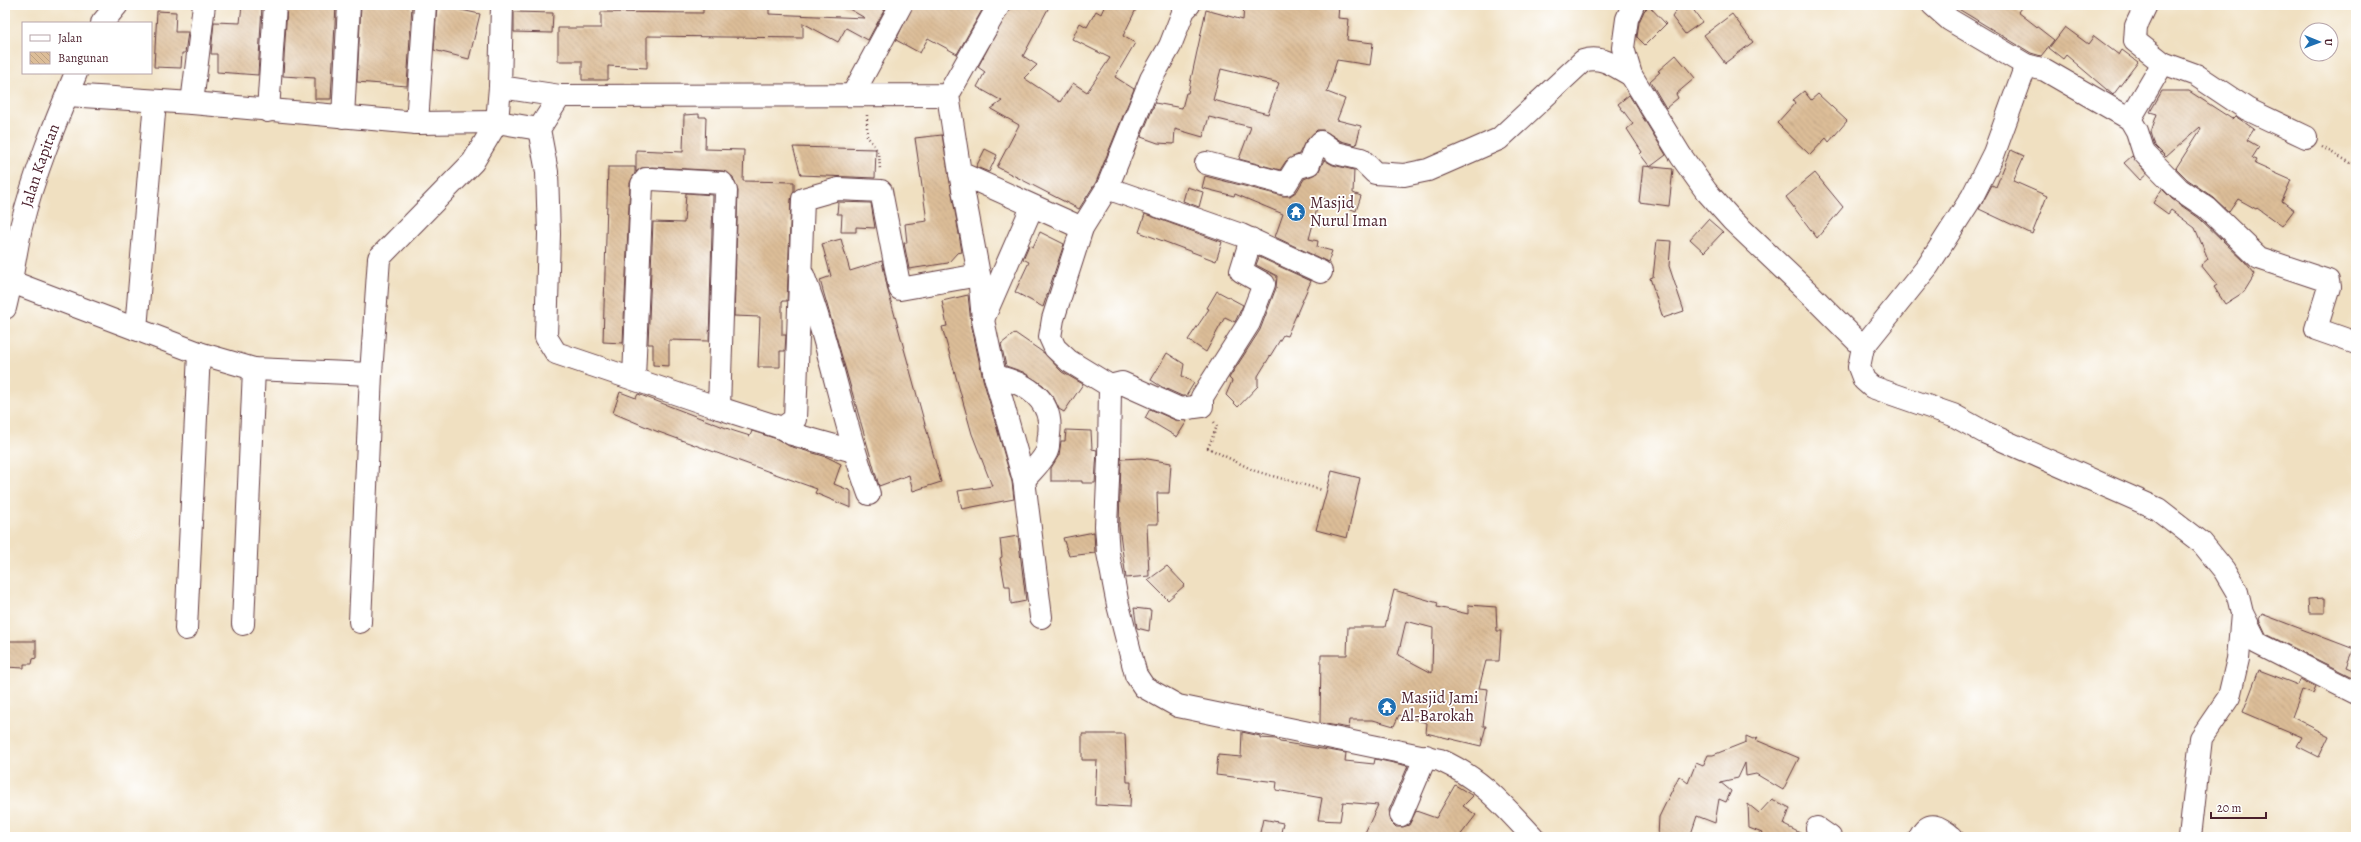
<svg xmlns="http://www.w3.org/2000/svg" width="2361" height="842" font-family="Alegreya,serif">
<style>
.building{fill:url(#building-back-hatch);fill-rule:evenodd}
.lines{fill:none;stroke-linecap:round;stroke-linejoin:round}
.minor-casing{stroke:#633c42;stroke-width:24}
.path{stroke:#633c42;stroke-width:2.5;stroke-dasharray:1 3;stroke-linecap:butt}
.minor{stroke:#fff;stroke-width:22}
.labels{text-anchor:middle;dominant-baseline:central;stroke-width:3.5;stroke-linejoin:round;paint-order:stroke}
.street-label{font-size:16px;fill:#4a1f2b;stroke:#fff}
.poi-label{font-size:16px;fill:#4a1f2b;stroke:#fff;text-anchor:start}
</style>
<defs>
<pattern id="building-back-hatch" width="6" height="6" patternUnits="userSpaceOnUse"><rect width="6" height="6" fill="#dcbd98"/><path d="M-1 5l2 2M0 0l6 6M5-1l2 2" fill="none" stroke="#bea283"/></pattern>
</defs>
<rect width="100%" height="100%" fill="#fff"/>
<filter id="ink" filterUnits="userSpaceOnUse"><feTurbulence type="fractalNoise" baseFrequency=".025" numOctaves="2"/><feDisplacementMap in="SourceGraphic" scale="8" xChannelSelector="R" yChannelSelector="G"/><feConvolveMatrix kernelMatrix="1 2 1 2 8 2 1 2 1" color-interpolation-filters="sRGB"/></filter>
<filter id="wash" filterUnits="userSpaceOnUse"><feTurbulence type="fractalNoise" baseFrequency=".012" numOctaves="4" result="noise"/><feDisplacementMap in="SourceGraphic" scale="16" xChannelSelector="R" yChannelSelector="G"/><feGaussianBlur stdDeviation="0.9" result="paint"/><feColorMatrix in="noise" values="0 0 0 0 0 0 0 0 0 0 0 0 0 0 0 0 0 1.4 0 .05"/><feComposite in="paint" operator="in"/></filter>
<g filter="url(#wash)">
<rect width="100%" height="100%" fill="#f0e0c1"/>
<g id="blocks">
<!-- building -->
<path class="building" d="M 242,5 L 262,5 L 258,75 L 217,72 L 217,54 L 211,54 L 214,22 L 240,23 Z
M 287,5 L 336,5 L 331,99 L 315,99 L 315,78 L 283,76 Z
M 361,5 L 412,5 L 407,86 L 357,82 Z
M 437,5 L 480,14 L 469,59 L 434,50 Z
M 842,5 L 887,5 L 868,40 L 846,28 L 838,42 L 803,23 L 803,38 L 647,36 L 647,68 L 608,66 L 608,80 L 582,80 L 582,61 L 558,61 L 558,28 L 601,28 L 601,12 L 703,13 L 703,7 L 769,7 L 769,14 L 865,18 Z
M 913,5 L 985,5 L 957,54 L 928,38 L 920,53 L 896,40 Z
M 1011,5 L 1050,5 L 1023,56 L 1037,65 L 1024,78 L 1060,102 L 1073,83 L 1087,92 L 1110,58 L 1072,39 L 1080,23 L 1087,27 L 1096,11 L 1101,14 L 1105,5 L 1138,5 L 1123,36 L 1135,43 L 1115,77 L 1134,89 L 1096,182 L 1079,209 L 997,167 L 1019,125 L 991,109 L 1002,101 L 977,87 L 985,72 L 978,67 Z
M 1244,5 L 1339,5 L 1338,18 L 1349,19 L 1347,40 L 1373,43 L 1370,65 L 1337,60 L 1327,92 L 1345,99 L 1337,120 L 1361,126 L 1356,145 L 1341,141 L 1323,130 L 1317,130 L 1305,142 L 1299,154 L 1286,161 L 1280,170 L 1239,159 L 1251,127 L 1209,117 L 1203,137 L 1175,129 L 1174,144 L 1158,143 L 1141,137 L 1155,103 L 1182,108 L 1186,93 L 1188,93 L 1206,10 L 1243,20 ZM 1221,69 L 1279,83 L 1268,114 L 1213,100 Z
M 1680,5 L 1690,5 L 1702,22 L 1685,34 L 1672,17 Z
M 1952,5 L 2023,5 L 2018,12 L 2054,40 L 2041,56 L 2031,53 Z
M 1649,6 L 1666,24 L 1645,45 L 1637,37 L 1639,22 L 1644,11 Z
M 157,11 L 176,12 L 175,32 L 188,32 L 185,53 L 182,53 L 181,68 L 154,67 Z
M 514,12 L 553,13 L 552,33 L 514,32 Z
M 1732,14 L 1753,42 L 1725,63 L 1704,35 Z
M 2065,27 L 2088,44 L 2094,36 L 2119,55 L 2122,50 L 2138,62 L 2113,95 L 2066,55 L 2063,59 L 2049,48 Z
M 1676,55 L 1695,78 L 1676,94 L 1678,98 L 1666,108 L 1650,81 L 1660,72 L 1658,71 Z
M 1804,91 L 1811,100 L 1818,94 L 1847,121 L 1829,142 L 1826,138 L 1810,155 L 1777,123 L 1795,103 L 1793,100 Z
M 2162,91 L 2189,91 L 2232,119 L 2235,116 L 2254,129 L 2247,140 L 2259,147 L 2252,158 L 2257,160 L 2255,164 L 2291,180 L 2282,201 L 2294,210 L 2282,226 L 2257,208 L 2256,209 L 2238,199 L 2229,212 L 2214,198 L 2187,179 L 2176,168 L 2201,129 L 2200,127 L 2166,157 L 2155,146 L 2151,132 L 2157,114 L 2150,112 Z
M 1629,95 L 1666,155 L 1650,167 L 1640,154 L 1642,152 L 1627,129 L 1633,124 L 1618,104 Z
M 699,114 L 699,117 L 706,117 L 705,149 L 744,150 L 743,181 L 794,182 L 794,191 L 791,199 L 787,301 L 782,301 L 782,335 L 786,335 L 785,351 L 780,351 L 780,367 L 758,367 L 760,317 L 734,316 L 738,191 L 733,177 L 723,171 L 652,167 L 641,168 L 636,172 L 636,150 L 683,152 L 684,115 Z
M 942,135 L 962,252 L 957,253 L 948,263 L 909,269 L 904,243 L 907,243 L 905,224 L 927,221 L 915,138 Z
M 793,147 L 876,149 L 875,178 L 801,175 Z
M 985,149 L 997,155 L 989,172 L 976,167 Z
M 2011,150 L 2024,156 L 2013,181 L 2047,196 L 2032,234 L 1979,209 L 1992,185 L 1996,187 Z
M 2132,156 L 2147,174 L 2140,180 L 2124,163 Z
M 1324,160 L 1333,165 L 1354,170 L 1353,193 L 1361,196 L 1356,211 L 1320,197 L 1309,239 L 1318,241 L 1317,247 L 1332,251 L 1328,262 L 1275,237 L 1283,214 L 1235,194 L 1234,196 L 1202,188 L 1205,176 L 1283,196 L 1290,196 L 1297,191 L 1304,179 L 1318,173 Z
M 1643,166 L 1673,169 L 1669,206 L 1639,202 Z
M 608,167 L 635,167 L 635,173 L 630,183 L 623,343 L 603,342 Z
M 1815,173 L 1843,207 L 1817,238 L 1786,197 Z
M 1187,187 L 1203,192 L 1199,207 L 1183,201 Z
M 2162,189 L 2172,199 L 2199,218 L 2245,262 L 2255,274 L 2244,292 L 2225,304 L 2214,287 L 2217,285 L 2201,265 L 2208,259 L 2195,228 L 2171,210 L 2168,214 L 2153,203 Z
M 686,193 L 713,195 L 709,341 L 669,340 L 669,366 L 653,365 L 653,344 L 648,344 L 653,222 L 684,223 Z
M 838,202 L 871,203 L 875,228 L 856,227 L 856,232 L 841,232 L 842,214 L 837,214 Z
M 1145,214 L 1222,242 L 1216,261 L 1139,232 Z
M 1708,219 L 1723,232 L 1704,252 L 1690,239 Z
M 1040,232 L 1064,244 L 1043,307 L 1015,292 L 1029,262 L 1023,259 L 1029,245 L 1033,247 Z
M 841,239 L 850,271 L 882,261 L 888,291 L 941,482 L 913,491 L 909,475 L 879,486 L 820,280 L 831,276 L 822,244 Z
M 1657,240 L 1671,241 L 1669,266 L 1684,311 L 1663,318 L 1650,278 L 1653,277 Z
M 1259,257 L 1311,281 L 1287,336 L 1283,335 L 1258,376 L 1258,386 L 1238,407 L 1226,395 L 1232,381 L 1229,378 L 1260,330 L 1276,288 L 1277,276 L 1256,265 Z
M 1217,291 L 1243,305 L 1235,322 L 1225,317 L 1206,352 L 1188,340 L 1209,309 L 1207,308 Z
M 968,295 L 971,323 L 983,379 L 1012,482 L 1014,499 L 962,509 L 958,491 L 992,486 L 972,434 L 942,327 L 947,326 L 942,301 Z
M 1015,333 L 1044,353 L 1062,372 L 1083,384 L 1064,412 L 1059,409 L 1053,396 L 1043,385 L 1023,372 L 1006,366 L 1001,344 Z
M 1167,353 L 1184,364 L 1182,376 L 1194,383 L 1186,396 L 1182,396 L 1162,387 L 1151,380 Z
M 620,392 L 636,398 L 638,394 L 734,431 L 750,436 L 752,431 L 777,439 L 789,446 L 827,457 L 841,464 L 834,484 L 851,491 L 851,508 L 815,493 L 817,489 L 656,431 L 613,413 Z
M 1150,409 L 1175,420 L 1187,421 L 1177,437 L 1145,418 Z
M 1066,430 L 1091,431 L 1092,449 L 1097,450 L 1095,483 L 1082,483 L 1082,481 L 1051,481 L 1051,468 L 1059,455 L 1061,441 L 1065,441 Z
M 1142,458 L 1171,463 L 1169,493 L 1157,493 L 1158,524 L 1147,524 L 1149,576 L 1126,578 L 1119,526 L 1121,459 Z
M 1332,471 L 1360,478 L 1347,538 L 1316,530 Z
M 1094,532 L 1095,553 L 1069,556 L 1063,538 Z
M 1018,536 L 1026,601 L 1011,604 L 1010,586 L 1005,586 L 1000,558 L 1002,557 L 1000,539 Z
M 1167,566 L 1185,585 L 1168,600 L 1148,580 Z
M 1394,590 L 1438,603 L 1437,607 L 1468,614 L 1468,605 L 1496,607 L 1497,631 L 1501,631 L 1499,661 L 1486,661 L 1479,688 L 1488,689 L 1483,726 L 1486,726 L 1481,746 L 1426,733 L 1427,723 L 1399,715 L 1394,726 L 1373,720 L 1350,720 L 1349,728 L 1320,723 L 1321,655 L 1347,655 L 1348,627 L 1385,627 ZM 1406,621 L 1433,628 L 1432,673 L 1398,655 Z
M 2325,598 L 2325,613 L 2309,613 L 2308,599 Z
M 1134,608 L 1151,610 L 1149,631 L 1137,628 Z
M 2262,614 L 2354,649 L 2347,667 L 2356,671 L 2356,679 L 2266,634 L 2259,619 Z
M 5,641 L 36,641 L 36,658 L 33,659 L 32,664 L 24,664 L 24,668 L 5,667 Z
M 2259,670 L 2298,685 L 2300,679 L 2316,687 L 2313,694 L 2302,690 L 2292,717 L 2329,736 L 2319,757 L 2297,746 L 2302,737 L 2243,712 Z
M 1242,732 L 1260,736 L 1260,738 L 1276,739 L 1280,742 L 1346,753 L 1345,761 L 1374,764 L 1375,759 L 1408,766 L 1389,810 L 1391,822 L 1396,827 L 1403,827 L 1409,825 L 1416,811 L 1436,818 L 1455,785 L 1473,796 L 1463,806 L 1476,815 L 1459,837 L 1363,837 L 1378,805 L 1343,802 L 1340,821 L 1318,820 L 1322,798 L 1276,790 L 1277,782 L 1216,775 L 1218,755 L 1241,757 Z
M 1082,734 L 1125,734 L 1127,782 L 1131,782 L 1130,807 L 1095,805 L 1097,760 L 1082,760 Z
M 1746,736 L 1753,739 L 1758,737 L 1756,740 L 1799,758 L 1783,790 L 1756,774 L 1746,776 L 1745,763 L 1738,778 L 1720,782 L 1731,791 L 1726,802 L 1719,799 L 1715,823 L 1697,816 L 1690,837 L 1677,834 L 1669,837 L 1658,837 L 1659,817 L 1679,776 L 1688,783 L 1696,763 L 1703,766 L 1708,755 L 1713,755 L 1746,742 Z
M 1772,799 L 1790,808 L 1784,825 L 1808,837 L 1760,837 L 1762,833 L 1749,828 L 1748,804 L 1759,813 Z
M 1263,819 L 1283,823 L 1280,837 L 1259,837 Z"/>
</g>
</g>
<g filter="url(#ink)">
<use href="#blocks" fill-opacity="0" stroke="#633c42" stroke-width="1"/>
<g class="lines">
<!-- minor casing -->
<g class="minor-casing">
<g id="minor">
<path d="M 1189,5 L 1184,10 L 1170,46 L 1151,79 L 1107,188 L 1082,228 L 1053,319 L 1050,337 L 1055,348 L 1069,361 L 1110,386 L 1109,458 L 1106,526 L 1108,553 L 1118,605 L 1136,675 L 1144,687 L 1178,706 L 1440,760 C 1482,779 1503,805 1533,837"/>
<path d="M 1633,5 L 1627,19 L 1623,48 L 1631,75 L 1681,156 L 1706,191 L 1732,220 L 1812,296 L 1863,347"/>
<path d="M 1933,5 L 1950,20 L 2026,65 L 2045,70 L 2130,119 L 2137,131 L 2144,153 L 2179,189 L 2207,208 L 2259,258 L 2328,281 L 2329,287 L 2316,329 L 2356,343"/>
<path d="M 2146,5 L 2136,26 L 2135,41 L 2163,63"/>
<path d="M 102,23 L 117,5"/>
<path d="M 2026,65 L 1994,153 L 1972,197 L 1928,266 L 1863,347 L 1859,367 L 1864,380 L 1872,387 L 1953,415 L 1984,432 L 2158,509 L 2202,543 L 2224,570 L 2237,592 L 2242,613 L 2257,643 L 2356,693"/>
<path d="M 500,87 L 560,96 L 948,95 L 999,5"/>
<path d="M 853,94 L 901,5"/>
<path d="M 67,95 L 192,103 L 417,123 L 497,122 L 539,129"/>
<path d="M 948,95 L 960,173 L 979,275 L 983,320 L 995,376 L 1024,480 L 1041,617"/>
<path d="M 560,96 L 539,129 L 547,172 L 549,234 L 546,337 L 556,353 L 719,408 L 726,191 L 722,183 L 651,179 L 646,179 L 642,184 L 634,378"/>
<path d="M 192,103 L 204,5"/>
<path d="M 268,111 L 275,5"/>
<path d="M 343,117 L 349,5"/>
<path d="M 2130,119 L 2163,63 L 2196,75 L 2247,109 L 2306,137"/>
<path d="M 417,123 L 425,5"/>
<path d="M 1206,163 L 1286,184 L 1296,168 L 1309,164 L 1314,150 L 1321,142 L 1336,153 L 1361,159 L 1375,173 L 1404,175 L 1428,170 L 1499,139 L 1583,61 C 1602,55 1614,66 1631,75"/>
<path d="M 960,173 L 1082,228"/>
<path d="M 1107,188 L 1241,235 L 1321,272"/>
<path d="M 803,275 C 831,346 842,422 869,494"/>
<path d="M 12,282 L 199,353 L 254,369 L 371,374 L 379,258 L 473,162 L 497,122 L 500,87 L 502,5"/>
<path id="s1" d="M 5,308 C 12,281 15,254 21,227 C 34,174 55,123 76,73"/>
<path d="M 984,317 L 1032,207"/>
<path d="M 136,329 L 155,101"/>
<path d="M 995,376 C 1026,383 1054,399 1049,435 C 1048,440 1049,449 1046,453 C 1041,463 1031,471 1024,480"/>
<path d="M 1110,386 L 1122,383 L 1180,409 L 1202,406 L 1202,397 L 1249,323 L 1264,284 L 1241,271 L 1251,239"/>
<path d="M 719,408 L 782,428"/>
<path d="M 853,451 L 792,434 L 782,428 L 795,419 L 803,199 L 838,189 L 881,191 L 900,289 L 979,275"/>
<path d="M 360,622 L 371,374"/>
<path d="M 243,624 L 254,369"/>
<path d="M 186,629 L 199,353"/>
<path d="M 1401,815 L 1426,756"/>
<path d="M 1817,828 L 1830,837"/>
<path d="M 1920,837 C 1930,819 1939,827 1952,837"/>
<path d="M 2190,837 L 2201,738 L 2229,697 L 2238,659 L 2242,614"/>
</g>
</g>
<!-- path -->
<path class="path" d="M 867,115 L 867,136 L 879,153 L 880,170
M 2322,147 L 2356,166
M 1214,422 L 1217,426 L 1208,448 L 1255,471 L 1322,490"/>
<!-- minor -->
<use href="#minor" class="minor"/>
</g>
</g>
<!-- icons -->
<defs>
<g id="temple-disc" transform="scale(1)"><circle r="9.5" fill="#1f6fb2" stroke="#fff"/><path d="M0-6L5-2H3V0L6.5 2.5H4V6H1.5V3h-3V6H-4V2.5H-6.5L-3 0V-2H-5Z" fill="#fff"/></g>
</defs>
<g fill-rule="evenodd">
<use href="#temple-disc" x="1296" y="212"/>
<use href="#temple-disc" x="1387" y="707"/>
</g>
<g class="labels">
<!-- street labels -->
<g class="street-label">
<text stroke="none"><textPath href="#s1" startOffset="147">Jalan Kapitan</textPath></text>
</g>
<!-- poi labels -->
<g class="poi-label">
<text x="1310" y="203">Masjid<tspan x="1310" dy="18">Nurul Iman</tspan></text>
<text x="1401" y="698">Masjid Jami<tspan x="1401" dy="18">Al-Barokah</tspan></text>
</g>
</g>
<!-- margin -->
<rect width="2361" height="842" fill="none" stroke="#fff" stroke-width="20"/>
<!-- legend -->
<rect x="22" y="22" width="130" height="52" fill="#ffffff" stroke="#b7a5aa"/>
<rect x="30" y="35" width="20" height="6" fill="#ffffff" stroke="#b7a5aa"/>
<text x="58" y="42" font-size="12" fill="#4a1f2b">Jalan</text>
<rect x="30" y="52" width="20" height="12" fill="url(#building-back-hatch)" stroke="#b7a5aa"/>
<text x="58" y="62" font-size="12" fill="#4a1f2b">Bangunan</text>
<!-- north arrow -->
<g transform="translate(2319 42) rotate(91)"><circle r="19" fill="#ffffff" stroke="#b7a5aa"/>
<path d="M0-3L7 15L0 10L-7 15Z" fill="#1f6fb2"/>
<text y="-6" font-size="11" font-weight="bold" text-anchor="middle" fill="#4a1f2b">U</text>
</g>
<!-- scale -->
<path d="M2211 812v6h55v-6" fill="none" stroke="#4a1f2b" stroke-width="2"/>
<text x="2217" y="812" font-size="12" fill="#4a1f2b" stroke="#ffffff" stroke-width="3" paint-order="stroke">20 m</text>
</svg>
